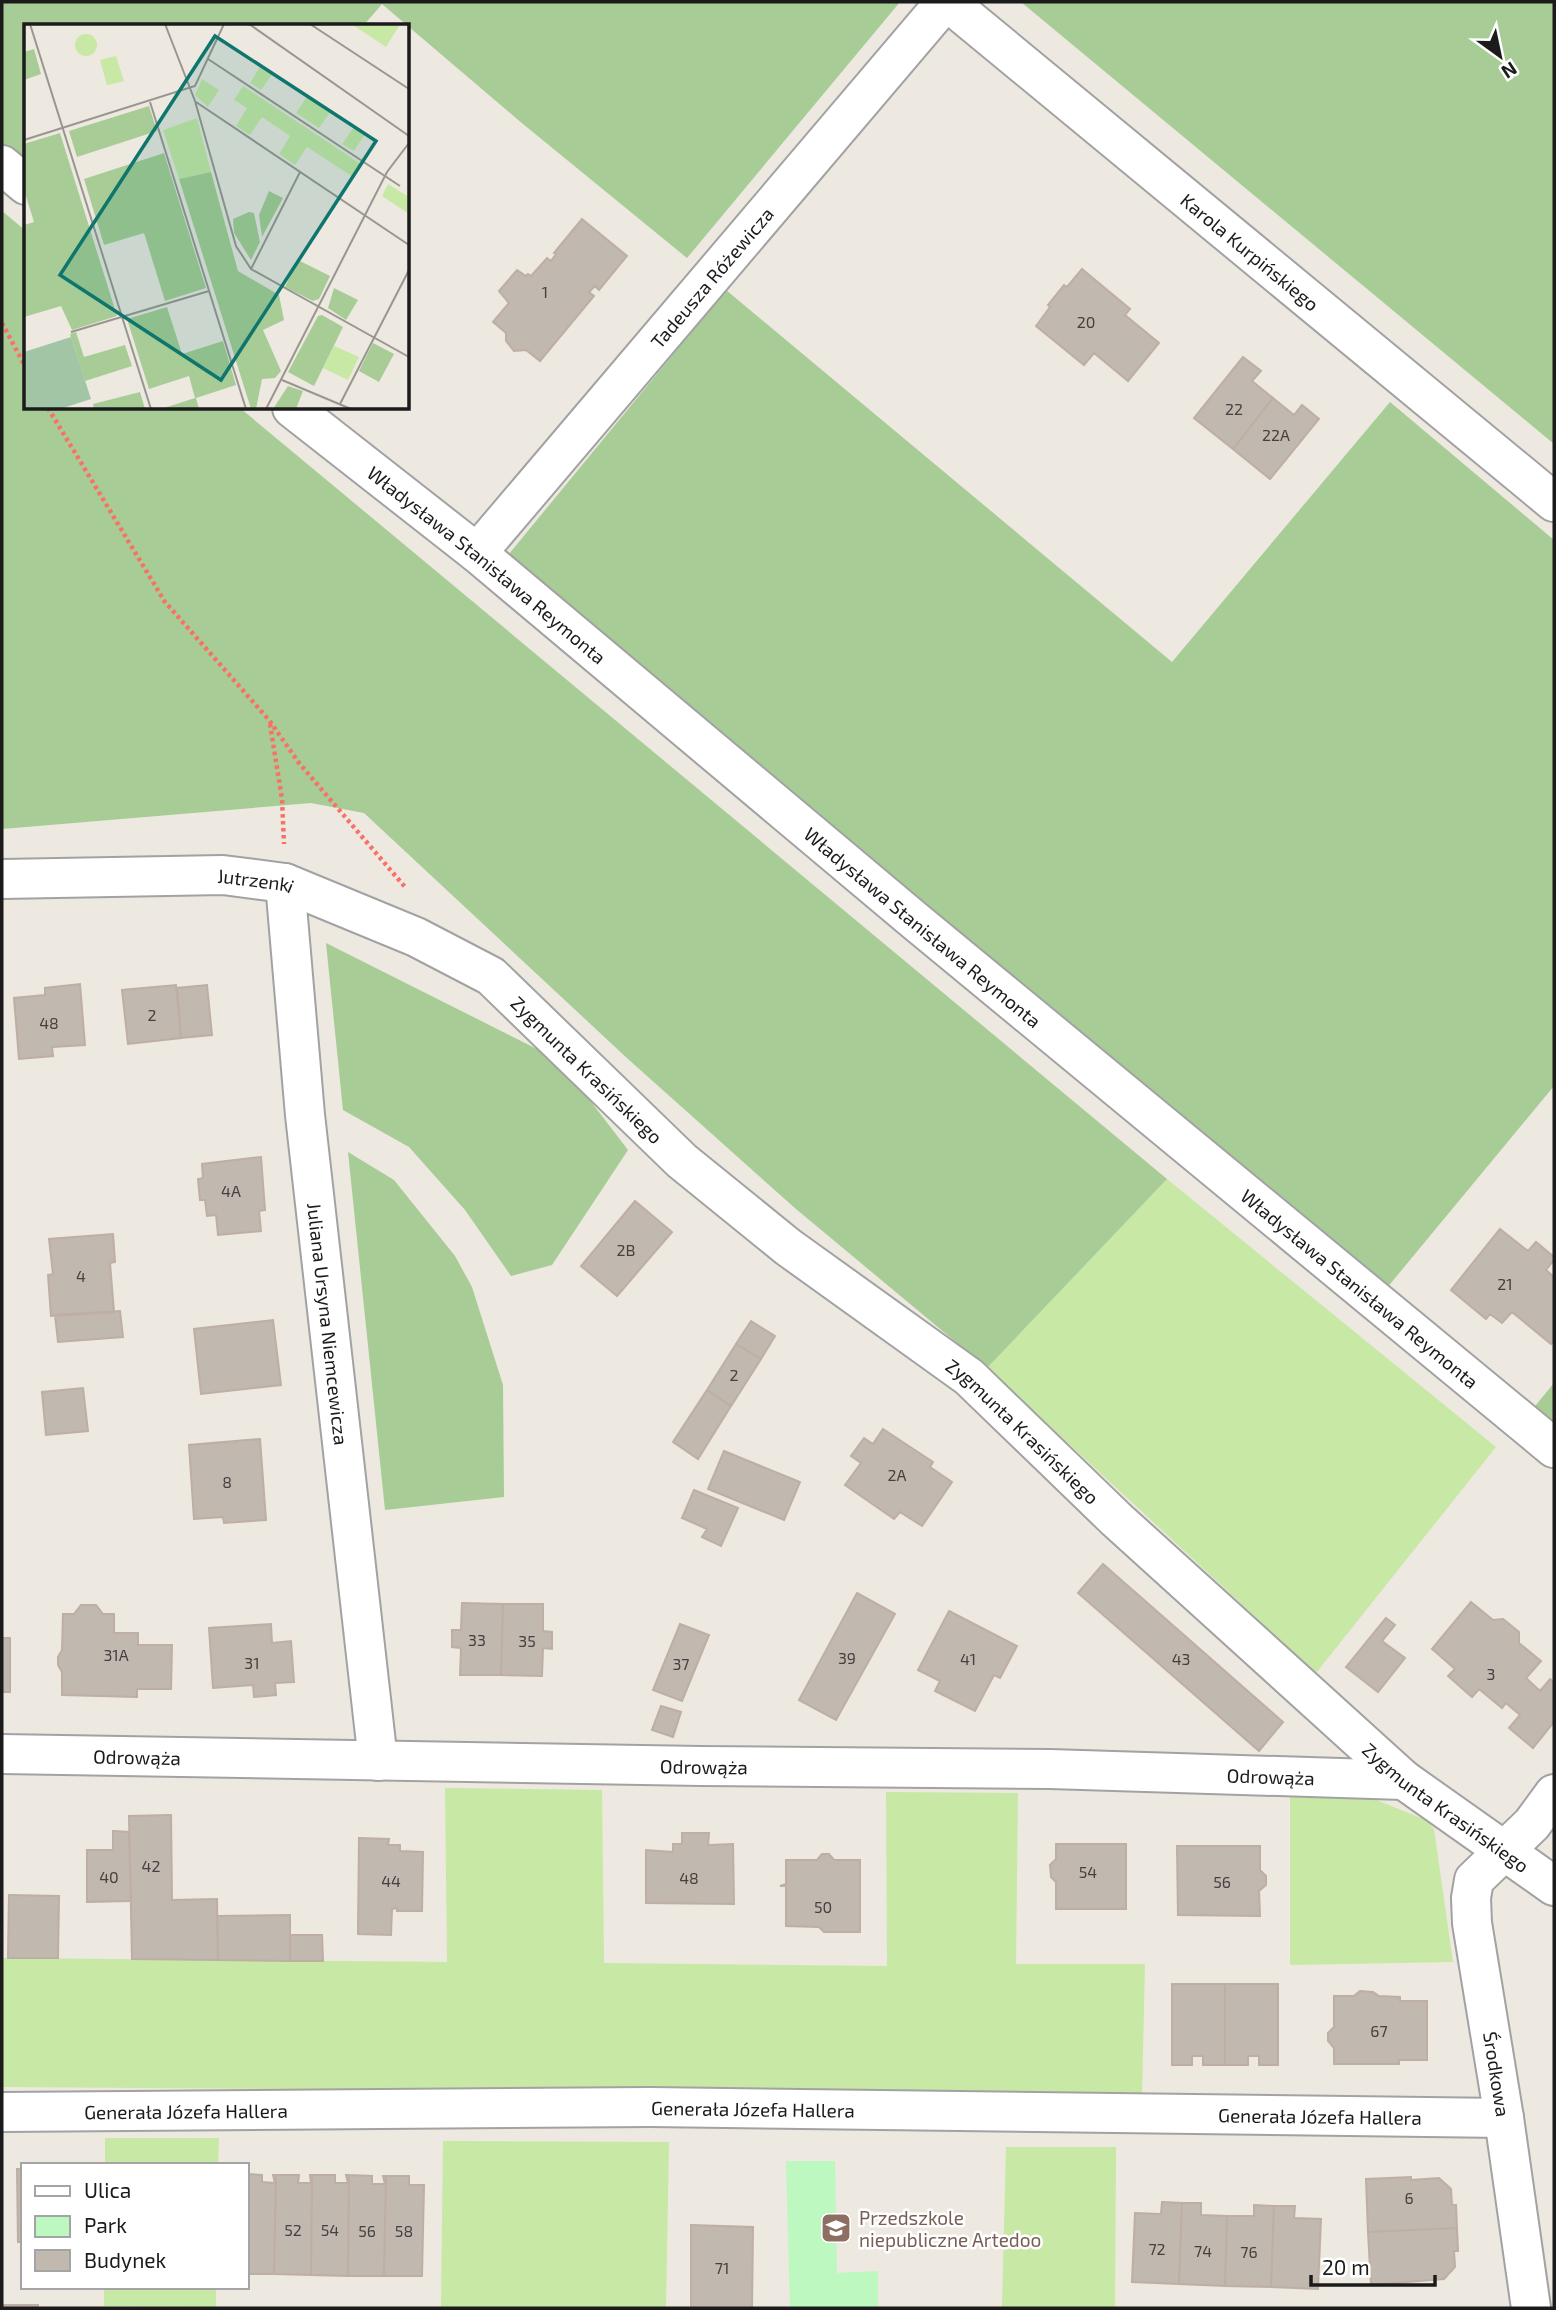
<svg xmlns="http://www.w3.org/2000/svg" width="1556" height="2310" font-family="'Exo 2',sans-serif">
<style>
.grass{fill:#c8e8a5}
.forest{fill:#a7cc95}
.park{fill:#bcf8bf}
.building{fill:#c1b8b0;stroke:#beaea3;stroke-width:2}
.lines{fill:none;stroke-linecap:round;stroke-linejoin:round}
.minor-casing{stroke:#a2a2a2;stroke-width:42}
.path{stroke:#f87166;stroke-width:4.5;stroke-dasharray:3.5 3.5;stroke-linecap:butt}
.minor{stroke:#fff;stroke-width:38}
.labels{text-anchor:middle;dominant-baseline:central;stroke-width:5;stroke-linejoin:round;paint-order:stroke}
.number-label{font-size:16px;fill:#444240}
.street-label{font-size:19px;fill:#1b1b1b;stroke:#fff}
.education-label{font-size:19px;fill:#785e54;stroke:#fff;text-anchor:start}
.inset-road{fill:none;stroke:#999691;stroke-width:2}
.view{fill:#0f766e;fill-opacity:0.15;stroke:#0f766e;stroke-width:3.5}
.inset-edge{fill:none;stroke:#1b1b1b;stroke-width:3.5}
</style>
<rect width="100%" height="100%" fill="#ede8e0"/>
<!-- grass -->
<path class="grass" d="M 1167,1179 L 1496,1447 L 1316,1673 L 987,1368 Z
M 445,1788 L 602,1790 L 604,1963 L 887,1966 L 886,1792 L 1018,1793 L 1016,1964 L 1145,1964 L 1142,2095 L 2,2087 L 2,1958 L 447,1962 Z
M 1362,1794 L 1428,1821 L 1434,1829 L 1453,1962 L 1290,1965 L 1290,1796 Z
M 105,2138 L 219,2138 L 218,2165 L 105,2165 Z
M 443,2141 L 669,2142 L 666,2308 L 441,2308 Z
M 1006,2147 L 1116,2147 L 1115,2308 L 1002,2308 Z
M 104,2287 L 216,2287 L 216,2307 L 104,2306 Z"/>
<!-- forest -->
<path class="forest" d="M 2,2 L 900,2 L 687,258 L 523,124 L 382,4 L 363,26 L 26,26 L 26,164 L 2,144 Z
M 1021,2 L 1554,2 L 1554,444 Z
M 2,211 L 26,231 L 26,408 L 240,408 L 1167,1179 L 987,1368 L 796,1209 L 628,1059 L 364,813 L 311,803 L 2,829 Z
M 726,290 L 1172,662 L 1390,402 L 1554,540 L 1554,1086 L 1386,1289 L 504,560 Z
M 326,943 L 559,1060 L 628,1150 L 552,1265 L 511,1276 L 465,1210 L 409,1147 L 343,1110 Z
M 348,1152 L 394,1180 L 455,1256 L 472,1287 L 503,1385 L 504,1497 L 385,1510 Z
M 1554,1383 L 1554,1430 L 1531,1411 Z"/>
<!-- park -->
<path class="park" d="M 786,2161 L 835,2161 L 837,2273 L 878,2271 L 878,2308 L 790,2308 Z"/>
<!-- building -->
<path class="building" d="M 582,219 L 627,256 L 599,290 L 595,286 L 589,292 L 594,296 L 540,361 L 526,350 L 514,351 L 506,341 L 506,333 L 493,322 L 509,303 L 499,291 L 517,270 L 526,276 L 528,274 L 531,276 L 547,258 L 551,261 L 556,254 L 554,253 Z
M 1082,269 L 1130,309 L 1125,315 L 1159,343 L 1128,381 L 1094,353 L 1084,365 L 1036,326 L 1050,307 L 1048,305 L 1064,285 L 1067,287 Z
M 1243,357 L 1261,371 L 1252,381 L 1273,398 L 1233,449 L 1194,418 Z
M 1273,398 L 1294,415 L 1302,405 L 1319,419 L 1270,479 L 1233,449 Z
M 80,984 L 85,1045 L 52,1047 L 53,1056 L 19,1059 L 14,998 L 45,995 L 45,988 Z
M 176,985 L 181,1038 L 128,1044 L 122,990 Z
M 207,985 L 212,1035 L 181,1038 L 177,988 Z
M 261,1157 L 265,1210 L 259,1211 L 261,1231 L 218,1235 L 216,1215 L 207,1216 L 205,1200 L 200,1200 L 198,1179 L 203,1178 L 202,1164 Z
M 635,1201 L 672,1232 L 617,1296 L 581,1266 Z
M 1500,1229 L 1528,1251 L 1536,1242 L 1554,1257 L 1554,1260 L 1546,1270 L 1554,1277 L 1554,1340 L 1551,1344 L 1512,1312 L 1502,1323 L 1490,1314 L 1486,1319 L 1451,1290 Z
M 113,1234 L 115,1262 L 110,1263 L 114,1312 L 51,1316 L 48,1275 L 53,1274 L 49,1239 Z
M 120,1311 L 123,1337 L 58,1342 L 55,1315 Z
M 273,1320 L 281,1385 L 201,1394 L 194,1329 Z
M 751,1321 L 775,1336 L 761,1359 L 736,1344 Z
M 736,1344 L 761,1359 L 731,1406 L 707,1390 Z
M 83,1388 L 88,1431 L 46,1435 L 42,1392 Z
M 707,1390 L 731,1406 L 698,1459 L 673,1442 Z
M 883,1429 L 933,1462 L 930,1467 L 952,1482 L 922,1526 L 900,1512 L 894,1519 L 845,1485 L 861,1463 L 851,1456 L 864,1438 L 873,1444 Z
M 260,1439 L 266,1520 L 224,1523 L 223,1517 L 194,1519 L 189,1445 Z
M 724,1451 L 800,1482 L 784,1520 L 708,1489 Z
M 694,1490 L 738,1508 L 721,1546 L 702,1537 L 707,1529 L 682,1518 Z
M 1103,1564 L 1283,1722 L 1259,1751 L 1078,1593 Z
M 857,1593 L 895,1614 L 836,1720 L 799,1700 Z
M 1471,1602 L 1493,1620 L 1503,1619 L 1519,1632 L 1519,1643 L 1541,1661 L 1526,1678 L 1540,1691 L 1550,1679 L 1554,1682 L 1554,1722 L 1533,1748 L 1509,1728 L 1520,1715 L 1506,1703 L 1502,1708 L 1479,1689 L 1472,1697 L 1448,1676 L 1455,1669 L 1432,1649 Z
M 462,1603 L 503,1604 L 501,1675 L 460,1675 L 461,1648 L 452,1647 L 452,1630 L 461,1630 Z
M 503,1604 L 543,1604 L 543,1631 L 552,1632 L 552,1649 L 543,1648 L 542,1676 L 501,1675 Z
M 81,1605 L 96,1605 L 103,1614 L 114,1614 L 114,1633 L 138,1633 L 138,1645 L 172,1645 L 171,1689 L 137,1689 L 137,1697 L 62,1695 L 62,1672 L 58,1665 L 58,1657 L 62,1650 L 63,1614 L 74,1614 Z
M 949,1611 L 1017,1646 L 1000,1678 L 994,1675 L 975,1711 L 935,1691 L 940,1681 L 918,1670 Z
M 1386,1618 L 1395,1625 L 1382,1641 L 1405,1658 L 1378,1692 L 1346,1667 Z
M 271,1624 L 272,1643 L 291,1641 L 294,1682 L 275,1683 L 276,1695 L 254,1697 L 253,1685 L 213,1688 L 209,1628 Z
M 680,1624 L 709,1635 L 682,1701 L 653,1690 Z
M 2,1638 L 10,1638 L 10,1692 L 2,1692 Z
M 661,1706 L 681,1712 L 673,1737 L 652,1730 Z
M 171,1815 L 172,1900 L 217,1899 L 218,1960 L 132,1959 L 129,1816 Z
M 113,1831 L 129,1832 L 131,1901 L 87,1902 L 87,1850 L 113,1850 Z
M 682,1833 L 709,1833 L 708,1845 L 733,1844 L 734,1904 L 646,1903 L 646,1850 L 673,1852 L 673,1844 L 682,1844 Z
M 359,1838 L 389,1839 L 388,1845 L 400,1845 L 400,1851 L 423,1852 L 422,1911 L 397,1911 L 397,1908 L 392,1909 L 391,1935 L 358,1934 Z
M 1056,1844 L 1126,1844 L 1126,1909 L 1056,1909 L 1056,1882 L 1051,1877 L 1050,1865 L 1056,1859 Z
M 1177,1846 L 1260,1846 L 1260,1870 L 1266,1876 L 1266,1885 L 1259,1891 L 1260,1916 L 1178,1915 Z
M 822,1854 L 829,1854 L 834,1860 L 860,1860 L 860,1932 L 824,1932 L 819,1927 L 786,1926 L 786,1886 L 780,1886 L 786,1884 L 786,1860 L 817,1860 Z
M 9,1895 L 59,1896 L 58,1958 L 8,1958 Z
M 290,1915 L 290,1961 L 218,1960 L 217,1916 Z
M 290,1935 L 322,1935 L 323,1961 L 290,1961 Z
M 1172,1984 L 1225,1984 L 1225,2065 L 1203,2065 L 1203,2056 L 1192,2056 L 1192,2065 L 1172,2065 Z
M 1225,1984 L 1278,1984 L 1278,2065 L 1259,2065 L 1259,2056 L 1248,2056 L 1248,2065 L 1225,2065 Z
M 1360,1991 L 1373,1992 L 1379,1996 L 1400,1997 L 1400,2001 L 1427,2001 L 1427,2060 L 1399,2060 L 1399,2064 L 1334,2064 L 1334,2048 L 1328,2041 L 1328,2033 L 1334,2027 L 1334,1996 L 1354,1996 Z
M 17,2169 L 23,2169 L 23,2242 L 18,2242 Z
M 247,2174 L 262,2175 L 262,2182 L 275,2183 L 273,2175 L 276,2175 L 274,2274 L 247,2274 Z
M 276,2175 L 299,2175 L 298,2183 L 311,2183 L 310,2175 L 312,2175 L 311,2275 L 274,2274 Z
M 312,2175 L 335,2175 L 335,2183 L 348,2183 L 346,2175 L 349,2175 L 348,2276 L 311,2275 Z
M 349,2175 L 372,2176 L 372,2184 L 385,2184 L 383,2176 L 386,2176 L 384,2276 L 348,2276 Z
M 386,2176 L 409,2176 L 409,2185 L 424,2185 L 422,2276 L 384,2276 Z
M 1411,2177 L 1411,2180 L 1439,2178 L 1451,2189 L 1452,2205 L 1456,2205 L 1457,2228 L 1368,2232 L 1366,2179 Z
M 1162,2202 L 1182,2203 L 1179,2284 L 1132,2282 L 1135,2213 L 1161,2214 Z
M 1182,2203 L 1201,2203 L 1201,2215 L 1227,2216 L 1225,2286 L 1179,2284 Z
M 1254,2205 L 1274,2206 L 1271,2287 L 1225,2286 L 1227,2216 L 1254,2216 Z
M 1274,2206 L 1295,2206 L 1294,2218 L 1321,2219 L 1318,2289 L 1271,2287 Z
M 691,2225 L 753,2227 L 752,2308 L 691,2308 Z
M 1457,2228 L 1458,2251 L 1454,2251 L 1455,2267 L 1444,2279 L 1371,2285 L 1368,2232 Z
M 2,2305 L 38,2305 L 38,2308 L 2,2308 Z"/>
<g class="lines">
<!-- minor casing -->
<g class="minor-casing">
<g id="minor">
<path id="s1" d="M 948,2 L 1554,502"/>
<path d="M 2,165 L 26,185"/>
<path id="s2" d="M 292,408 L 477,553 L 914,920 L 1554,1448"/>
<path id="s3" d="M 477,553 L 945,2"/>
<path id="s4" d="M 2,879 L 223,875 L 285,883 L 416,937 L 491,976 L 682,1161 L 788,1247 L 969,1377 L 1117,1520 L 1404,1780 L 1554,1886"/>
<path id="s5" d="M 285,883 L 305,1115 L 378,1761"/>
<path id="s6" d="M 2,1754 L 701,1766 L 1050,1769 L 1404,1780"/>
<path id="s7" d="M 2,2112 L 650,2107 L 1504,2118"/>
<path d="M 1531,2308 L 1504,2118 L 1472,1923 L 1471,1898 L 1474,1880 L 1532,1824 L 1554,1794"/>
</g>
</g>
<!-- path -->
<path class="path" d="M 2,323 L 26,368
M 48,408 L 165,602 L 269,720 L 299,763 L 405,887
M 270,724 L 282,799 L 284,844"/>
<!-- minor -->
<use href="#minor" class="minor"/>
</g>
<!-- icons -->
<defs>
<g id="school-square" transform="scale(1.575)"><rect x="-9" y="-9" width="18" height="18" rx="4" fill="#8d6e63" stroke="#fff"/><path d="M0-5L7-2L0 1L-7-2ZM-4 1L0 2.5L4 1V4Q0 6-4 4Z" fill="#fff"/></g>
</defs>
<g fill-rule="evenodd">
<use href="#school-square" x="836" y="2228"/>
</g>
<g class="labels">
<!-- number labels -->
<g class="number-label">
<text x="545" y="291">1</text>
<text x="1086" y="321">20</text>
<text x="1234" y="408">22</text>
<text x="1276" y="434">22A</text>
<text x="152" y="1014">2</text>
<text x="49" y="1022">48</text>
<text x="231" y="1190">4A</text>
<text x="626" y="1249">2B</text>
<text x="81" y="1275">4</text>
<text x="1505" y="1283">21</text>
<text x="734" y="1374">2</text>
<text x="897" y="1474">2A</text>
<text x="227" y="1481">8</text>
<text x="477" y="1639">33</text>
<text x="527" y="1640">35</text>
<text x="116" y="1654">31A</text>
<text x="847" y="1657">39</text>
<text x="968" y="1658">41</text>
<text x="1181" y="1658">43</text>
<text x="252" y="1662">31</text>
<text x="681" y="1663">37</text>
<text x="1491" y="1673">3</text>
<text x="151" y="1865">42</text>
<text x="1088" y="1871">54</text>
<text x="109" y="1876">40</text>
<text x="689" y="1877">48</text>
<text x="391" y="1880">44</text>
<text x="1222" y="1881">56</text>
<text x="823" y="1906">50</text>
<text x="1379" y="2030">67</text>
<text x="1409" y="2197">6</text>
<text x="293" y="2229">52</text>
<text x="330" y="2229">54</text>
<text x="367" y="2230">56</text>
<text x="404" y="2230">58</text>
<text x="1157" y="2248">72</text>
<text x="1203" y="2250">74</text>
<text x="1249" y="2251">76</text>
<text x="722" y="2267">71</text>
</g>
<!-- street labels -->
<g class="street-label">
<text stroke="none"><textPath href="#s1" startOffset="392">Karola Kurpińskiego</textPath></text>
<text stroke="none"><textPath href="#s3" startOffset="362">Tadeusza Różewicza</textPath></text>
<text stroke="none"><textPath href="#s2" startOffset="250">Władysława Stanisława Reymonta</textPath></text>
<text stroke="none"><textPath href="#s4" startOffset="254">Jutrzenki</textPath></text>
<text stroke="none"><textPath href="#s2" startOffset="817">Władysława Stanisława Reymonta</textPath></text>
<text stroke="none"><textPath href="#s4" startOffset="644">Zygmunta Krasińskiego</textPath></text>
<text stroke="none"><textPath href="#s2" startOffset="1384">Władysława Stanisława Reymonta</textPath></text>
<text stroke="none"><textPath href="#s5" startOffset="443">Juliana Ursyna Niemcewicza</textPath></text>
<text stroke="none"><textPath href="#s4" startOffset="1211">Zygmunta Krasińskiego</textPath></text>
<text stroke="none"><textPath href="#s6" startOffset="135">Odrowąża</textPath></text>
<text stroke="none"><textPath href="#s6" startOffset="702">Odrowąża</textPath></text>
<text stroke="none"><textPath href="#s6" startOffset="1269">Odrowąża</textPath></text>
<text stroke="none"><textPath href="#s4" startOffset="1778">Zygmunta Krasińskiego</textPath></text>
<text transform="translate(1497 2074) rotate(81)">Środkowa</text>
<text stroke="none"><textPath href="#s7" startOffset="751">Generała Józefa Hallera</textPath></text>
<text stroke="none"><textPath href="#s7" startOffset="184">Generała Józefa Hallera</textPath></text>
<text stroke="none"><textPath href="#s7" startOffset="1318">Generała Józefa Hallera</textPath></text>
</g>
<!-- education labels -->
<g class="education-label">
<text x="859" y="2217">Przedszkole<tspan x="859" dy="22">niepubliczne Artedoo</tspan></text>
</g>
</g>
<!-- overview -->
<g transform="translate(24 24)">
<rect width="385" height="385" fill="#ede8e0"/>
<path d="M 372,0 L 375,2 L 362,23 L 329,1 ZM51 21a11 11 0 1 1 22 0a11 11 0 1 1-22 0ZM 92,32 L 100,57 L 83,61 L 76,36 ZM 237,41 L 249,49 L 237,66 L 226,59 ZM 178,55 L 195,66 L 184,83 L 171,71 ZM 219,62 L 337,140 L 329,153 L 283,123 L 271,141 L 255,130 L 266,112 L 238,93 L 226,111 L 212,102 L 223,84 L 210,76 ZM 284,71 L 307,87 L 295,104 L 272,89 ZM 173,94 L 187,148 L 155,155 L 139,106 ZM 330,103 L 341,110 L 330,127 L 318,120 ZM 364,160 L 385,173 L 385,190 L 358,172 ZM 310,322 L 335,333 L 324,356 L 299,344 Z" fill="#c8e8a5"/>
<path d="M 10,25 L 17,50 L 0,56 L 0,28 ZM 125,82 L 133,107 L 53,133 L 45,107 ZM 36,109 L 93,292 L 48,306 L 37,282 L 0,293 L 0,201 L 10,198 L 0,166 L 0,120 ZM 140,129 L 182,264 L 141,277 L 120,209 L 80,221 L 60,155 ZM 187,148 L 214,247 L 255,271 L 260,296 L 239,306 L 257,347 L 251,354 L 238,355 L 232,385 L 227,385 L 155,155 ZM 245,167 L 259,174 L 238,213 L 235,191 ZM 225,188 L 230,189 L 236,218 L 227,236 L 210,209 L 209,195 ZM 274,236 L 306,252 L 295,275 L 289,277 L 261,263 ZM 310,264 L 334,276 L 322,296 L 304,284 ZM 143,283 L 158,330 L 199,317 L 212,361 L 172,374 L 175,385 L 137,385 L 171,374 L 165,352 L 125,365 L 103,295 ZM 298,291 L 319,303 L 290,362 L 264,348 L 294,292 ZM 52,308 L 60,333 L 101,321 L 108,342 L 61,357 L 46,310 ZM 349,319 L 370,330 L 355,358 L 335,347 ZM 264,362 L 279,367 L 272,385 L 249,385 ZM 116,368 L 121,385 L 70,385 L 69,380 Z" fill="#a7cc95"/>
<path d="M 47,313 L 67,375 L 36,385 L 0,385 L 0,328 Z" fill="#a2c5a6"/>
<path class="inset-road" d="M 6,0 L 127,385M 141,0 L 171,77 L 212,222 L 227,245 L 385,333M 225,0 L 385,112M 286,0 L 385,65M 184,35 L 376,162M 126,78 L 222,385M 172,78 L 385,221M 0,116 L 171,62 L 200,0M 227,245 L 276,148M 47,308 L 185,267M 258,356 L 327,385M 316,380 L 385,246M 242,385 L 363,148 L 385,119"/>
<path class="view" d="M 191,12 L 352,117 L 197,356 L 36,251 Z"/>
<rect width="385" height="385" class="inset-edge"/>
</g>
<!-- border -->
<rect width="1556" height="2310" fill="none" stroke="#1b1b1b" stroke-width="7"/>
<!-- legend -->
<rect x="21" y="2163" width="228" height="126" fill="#ffffff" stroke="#a4a4a4" stroke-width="2"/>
<rect x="35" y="2186" width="35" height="10" fill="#ffffff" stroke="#a4a4a4" stroke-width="2"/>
<text x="84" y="2198" font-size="21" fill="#1b1b1b">Ulica</text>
<rect x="35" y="2216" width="35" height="21" fill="#bcf8bf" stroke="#a4a4a4" stroke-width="2"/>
<text x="84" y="2233" font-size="21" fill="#1b1b1b">Park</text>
<rect x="35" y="2250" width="35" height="21" fill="#c1b8b0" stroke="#a4a4a4" stroke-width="2"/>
<text x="84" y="2268" font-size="21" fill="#1b1b1b">Budynek</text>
<!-- north arrow -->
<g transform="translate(1500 56) rotate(147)" stroke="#ffffff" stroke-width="5" paint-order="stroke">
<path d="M0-5L12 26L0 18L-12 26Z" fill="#1b1b1b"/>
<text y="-10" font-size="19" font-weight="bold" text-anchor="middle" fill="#1b1b1b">N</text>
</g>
<!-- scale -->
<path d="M1311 2275v10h124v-10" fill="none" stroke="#1b1b1b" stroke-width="3.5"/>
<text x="1322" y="2275" font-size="21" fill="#1b1b1b" stroke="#ffffff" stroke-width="5" paint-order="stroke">20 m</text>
</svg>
